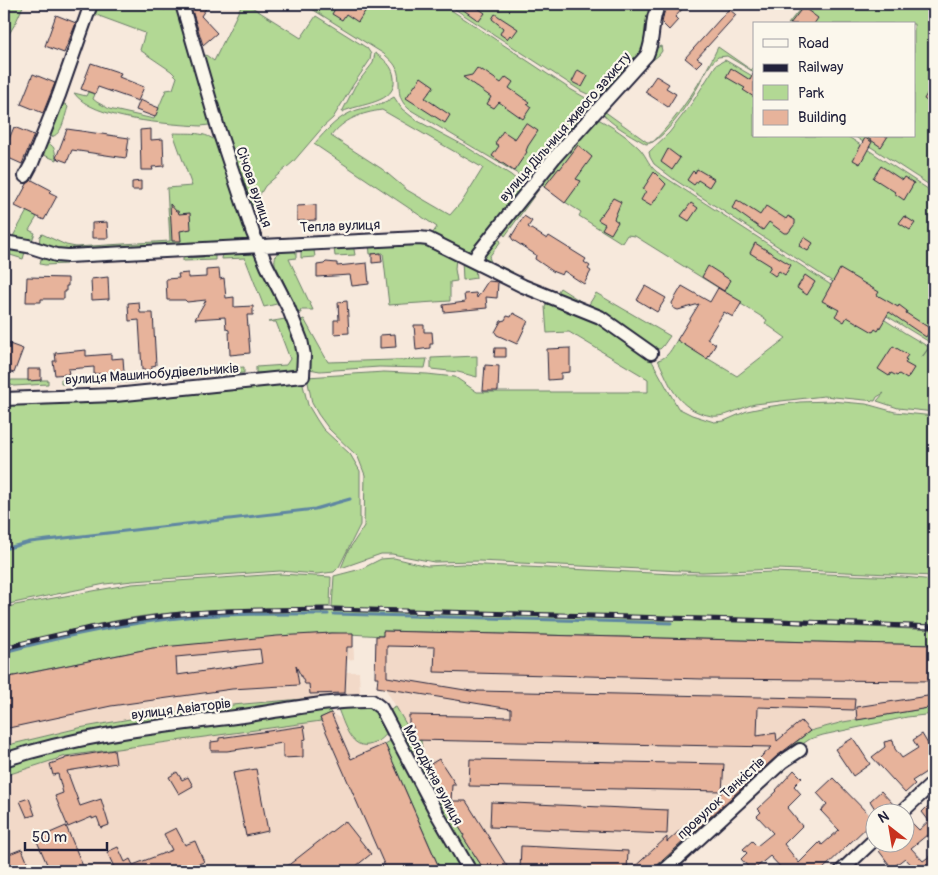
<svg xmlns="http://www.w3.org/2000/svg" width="938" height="875" font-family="Pangolin,sans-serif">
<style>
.built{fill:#f2d9c8}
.green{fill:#b2d894;stroke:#6a7d68;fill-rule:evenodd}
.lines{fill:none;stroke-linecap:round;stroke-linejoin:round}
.stream{stroke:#5e86a2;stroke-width:3}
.building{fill:#e7b39b;stroke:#22223b;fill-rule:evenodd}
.minor-casing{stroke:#22223b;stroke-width:16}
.minor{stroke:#fbf7ec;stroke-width:12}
.rail-casing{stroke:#22223b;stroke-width:5}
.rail{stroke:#fbf7ec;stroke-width:3;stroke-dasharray:9;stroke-linecap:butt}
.labels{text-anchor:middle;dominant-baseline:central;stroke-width:4.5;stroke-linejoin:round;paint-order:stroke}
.street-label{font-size:14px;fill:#22223b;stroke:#fbf7ec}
</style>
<rect width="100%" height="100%" fill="#f7e9dc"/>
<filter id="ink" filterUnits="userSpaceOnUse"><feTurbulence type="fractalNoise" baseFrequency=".02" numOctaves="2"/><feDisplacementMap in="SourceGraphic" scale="10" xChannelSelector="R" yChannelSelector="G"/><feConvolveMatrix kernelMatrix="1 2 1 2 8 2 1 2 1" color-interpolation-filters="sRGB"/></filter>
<g filter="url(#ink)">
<!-- built -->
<path class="built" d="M 330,607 L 530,614 L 778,619 L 934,625 L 934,630 L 777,623 L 330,611 L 247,613 L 188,615 L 49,638 L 4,649 L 4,647 L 73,630 L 157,615 L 247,609 Z
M 383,631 L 934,645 L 934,707 L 843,722 L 810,731 L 783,753 L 780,753 L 651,871 L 497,871 L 495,869 L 491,871 L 485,871 L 463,837 L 471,831 L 458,826 L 428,778 L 435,773 L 422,754 L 421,741 L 413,740 L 413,736 L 385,688 L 377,687 L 378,678 L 375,677 L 376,636 L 383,636 Z
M 332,633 L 353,633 L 354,659 L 346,660 L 346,672 L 359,672 L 360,694 L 221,706 L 147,716 L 79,728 L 4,746 L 4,678 L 153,648 Z
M 331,713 L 385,744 L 439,867 L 437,869 L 440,871 L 9,871 L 4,858 L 4,776 L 66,756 L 320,718 Z"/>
<!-- green -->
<path class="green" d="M 4,4 L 24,4 L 15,24 L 9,34 L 4,33 Z
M 94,4 L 146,4 L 165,10 L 169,6 L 169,4 L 179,4 L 211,123 L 209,125 L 201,126 C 169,124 93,120 74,93 L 86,96 L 88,92 L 95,94 L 93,99 C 98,104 104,105 109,109 L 154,119 L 166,90 L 173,89 L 177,77 L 171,71 L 140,50 L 145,33 L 91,13 Z
M 242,4 L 247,4 L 301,38 L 316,16 L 367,48 L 371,54 L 370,60 L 353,85 L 333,118 L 323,127 L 293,162 L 265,186 L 250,211 L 201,57 L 206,55 L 214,61 Z
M 304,4 L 442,4 L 570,89 L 591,101 L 595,106 L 532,180 L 528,180 L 409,109 C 394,96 402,85 397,70 C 395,63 389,59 384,54 Z
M 447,4 L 655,4 L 649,40 L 641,57 L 601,98 L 596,98 L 581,91 Z
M 804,4 L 919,4 L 934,14 L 934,188 L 854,136 L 914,136 L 914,24 L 788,24 Z
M 661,46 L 662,51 L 659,55 L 644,67 L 613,98 L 604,111 L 647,142 L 653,142 C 681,114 702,81 718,47 L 751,70 L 754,66 L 754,72 L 727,56 L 718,57 C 708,64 703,79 696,90 C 688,104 662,143 646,144 C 635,137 605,122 601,110 L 656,48 Z
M 375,53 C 384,59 393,66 394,78 C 397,104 360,103 342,112 L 355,86 L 373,63 Z
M 725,60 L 754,77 L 754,136 L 847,136 L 934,193 L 934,337 L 931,343 L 864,302 L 675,180 L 654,164 L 650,157 L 649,152 L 669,133 L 692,103 L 716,65 Z
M 394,97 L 402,109 L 416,120 L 465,146 L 511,175 L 525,187 L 475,250 L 467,253 L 430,237 L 437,227 L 314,144 C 327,130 338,116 357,110 C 370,106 382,105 394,97 ZM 382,110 L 483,168 L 463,200 L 450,215 L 407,190 L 382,169 L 331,136 C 344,119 361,113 382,110 Z
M 65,104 L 68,107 C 64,118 62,138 48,137 L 60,105 Z
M 596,118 C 612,126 628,137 640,149 C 647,157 649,166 657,172 L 905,333 L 927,346 L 929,347 L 922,357 L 934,342 L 934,412 L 898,408 L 877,401 L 884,393 L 877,397 L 875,401 L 824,396 L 755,404 C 742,407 731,415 718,416 C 713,417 708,415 703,414 C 675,405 670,384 658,360 C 668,358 672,348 677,340 L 737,376 L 786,338 L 765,323 L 767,320 L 741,304 L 741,302 L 635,236 L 627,235 L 622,243 L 579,216 L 581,212 L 565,202 L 542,185 L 505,236 L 500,230 Z
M 173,133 C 192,134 209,130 221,147 L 251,239 L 248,243 L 60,253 L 39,246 L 40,236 L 42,234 L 66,245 L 76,247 L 170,241 L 167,188 L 192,186 Z
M 44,142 C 55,145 55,149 56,160 L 39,153 Z
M 27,211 L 37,217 L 29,230 L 35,233 L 31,243 L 11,240 Z
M 496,238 L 501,241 L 489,257 L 491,262 L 513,272 L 510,275 L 482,260 L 482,252 Z
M 422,242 L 456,257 L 455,269 L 457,281 L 450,282 L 450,301 L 389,305 L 383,253 L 370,254 L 369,243 Z
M 353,244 L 355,255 L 335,256 L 334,248 Z
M 4,246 L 26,249 L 23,259 L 4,253 Z
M 249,250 L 258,255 L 281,303 L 264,307 L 245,258 L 222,259 L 223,251 Z
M 296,250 L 296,258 L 289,259 L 313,310 L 300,310 L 301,313 L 297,312 L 294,303 L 275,264 C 273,250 285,251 296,250 Z
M 301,250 L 314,250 L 315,257 L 301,258 Z
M 204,255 L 215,255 L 215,260 L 183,261 L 183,258 L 204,257 Z
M 41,259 L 63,261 L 66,264 L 45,265 L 40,264 Z
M 462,260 L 475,266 L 476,278 L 463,280 Z
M 560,288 L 588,306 L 596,293 L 670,336 L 663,346 L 660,349 L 649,348 L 556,294 Z
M 549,299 L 598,319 L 647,352 L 678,408 L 692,415 L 714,422 L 724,421 L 747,411 L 766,407 L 800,402 L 831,401 L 866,404 L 895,412 L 934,416 L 934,576 L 778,569 L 702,572 L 479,561 L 434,562 L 392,554 L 381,554 L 341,568 L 348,551 L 364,526 L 365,475 L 358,457 L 329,429 L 318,414 L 312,403 L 307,377 L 384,372 L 427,374 L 455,377 L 477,392 L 648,392 L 648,379 L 569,332 L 547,333 L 545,307 Z
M 285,319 L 288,320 C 292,331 308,365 292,371 C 282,375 267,372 256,373 L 256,367 L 286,365 L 290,359 L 276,322 L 268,322 Z
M 304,319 L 328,362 L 427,359 L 425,368 L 379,367 L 320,371 L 309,369 L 299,321 Z
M 477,356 L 477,377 L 458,372 L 431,369 L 431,358 Z
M 244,367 L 244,373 L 214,375 L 209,372 L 187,374 L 175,373 L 175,372 Z
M 136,374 L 136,382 L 118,382 L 117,375 Z
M 94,377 L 94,383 L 61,384 L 61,379 Z
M 11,380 L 48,380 L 48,384 L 14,386 L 9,384 Z
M 300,381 L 303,385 L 308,405 L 317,420 L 323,429 L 350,454 L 360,471 L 360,525 L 339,567 L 334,572 L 317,574 L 280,571 L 133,581 L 105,584 L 4,605 L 4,404 Z
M 394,558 L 427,566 L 463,564 L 673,574 L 724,574 L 772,572 L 903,577 L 934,580 L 934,625 L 778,619 L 530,614 L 332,607 L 334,576 L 361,569 L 381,559 Z
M 280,574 L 331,577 L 330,607 C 273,608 216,608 160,614 C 107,620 55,634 4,647 L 4,609 L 15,605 L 132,584 Z
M 330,611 L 777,623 L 934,630 L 934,645 L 384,631 L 383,636 L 332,633 L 153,648 L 4,678 L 4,649 C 54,636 106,624 158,618 C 215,611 273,612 330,611 Z
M 360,694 L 360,696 L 4,756 L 4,746 L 79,728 L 147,716 L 221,706 Z
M 375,707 L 387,733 C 383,739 379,741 372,744 C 351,752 344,723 338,709 Z
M 396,707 L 413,736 L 413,740 L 421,740 L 422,750 C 416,752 412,752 407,748 L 386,712 Z
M 934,707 L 934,714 L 907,717 L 823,735 L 810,739 L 798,747 L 661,871 L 651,871 L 780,753 L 783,753 L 810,731 L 843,722 Z
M 327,710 L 329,710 L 331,713 L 320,718 L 321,721 L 66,756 L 4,776 L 4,765 L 20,759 L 124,735 Z
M 392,740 L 466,871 L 440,871 L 437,868 L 439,867 L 385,744 Z
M 422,754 L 435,773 L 428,778 L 440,797 L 447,793 L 453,803 L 446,807 L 458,825 L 471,831 L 463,837 L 485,871 L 475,871 L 416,764 Z"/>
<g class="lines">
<!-- stream -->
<path class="stream" d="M 4,549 L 30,542 L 315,509 L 350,499
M 334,614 L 671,623
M 4,652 C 64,636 125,623 187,617 C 234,613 281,614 328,614"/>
</g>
<!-- building -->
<path class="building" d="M 190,4 L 209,4 L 201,16 L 217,33 L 203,45 Z
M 338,4 L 357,4 L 366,10 L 358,22 L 346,14 L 342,20 L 332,14 Z
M 455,4 L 472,4 L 485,13 L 479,21 Z
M 672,4 L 687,4 L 675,17 L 678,20 L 669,30 L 662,23 L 664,13 Z
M 803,7 L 818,18 L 814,24 L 790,24 Z
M 729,9 L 736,15 L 697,58 L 702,61 L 696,67 L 685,58 Z
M 495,14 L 518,29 L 512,37 L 510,35 L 507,39 L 500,34 L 503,28 L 492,19 Z
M 56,15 L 76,23 L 64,53 L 45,46 Z
M 91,63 L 121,73 L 119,77 L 144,87 L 138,101 L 98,87 L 95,94 L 81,89 Z
M 477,68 L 481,71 L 482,70 L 501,83 L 506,77 L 513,82 L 509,88 L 529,102 L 527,104 L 531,107 L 523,119 L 499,102 L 494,108 L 487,104 L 491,97 L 463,77 L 472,75 Z
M 731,68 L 750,80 L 754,72 L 754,97 L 743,90 L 745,88 L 726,77 Z
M 578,70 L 588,76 L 582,87 L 572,82 Z
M 33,74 L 55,83 L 43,113 L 21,104 Z
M 656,76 L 669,84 L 666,88 L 676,94 L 668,107 L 645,92 Z
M 421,77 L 434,86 L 425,98 L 450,115 L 445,123 L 406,98 Z
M 928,92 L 934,96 L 934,106 L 924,99 Z
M 140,100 L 159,108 L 155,117 L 136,110 Z
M 526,123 L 538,131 L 528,146 L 526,151 L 527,152 L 514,171 L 492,156 L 499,146 L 495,143 L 503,131 L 515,139 Z
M 14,127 L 34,135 L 22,164 L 4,156 L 4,151 Z
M 67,129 L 129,138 L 126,158 L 72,150 L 67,162 L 56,158 Z
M 151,129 L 151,140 L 163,139 L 164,166 L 152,167 L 153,170 L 141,170 L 140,130 Z
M 865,136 L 888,136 L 881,147 Z
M 865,138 L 872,142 L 860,164 L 853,160 Z
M 578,145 L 592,157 L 576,179 L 581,181 L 565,203 L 544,187 L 559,168 L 560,169 Z
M 668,149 L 680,158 L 672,170 L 661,162 Z
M 881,166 L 902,180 L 904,177 L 914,183 L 904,200 L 894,193 L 895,192 L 873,178 Z
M 697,169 L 714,179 L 709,187 L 698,180 L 694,185 L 687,180 L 693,171 L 695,173 Z
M 654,172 L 666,184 L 651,206 L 641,200 L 646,191 L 643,189 Z
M 32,180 L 51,190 L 49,192 L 57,196 L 44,220 L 15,206 L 27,184 Z
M 141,181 L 141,190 L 132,190 L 132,182 Z
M 613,198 L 621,202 L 614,219 L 618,222 L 611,234 L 602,229 L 605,224 L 598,220 Z
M 737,200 L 760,215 L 766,206 L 786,219 L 788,216 L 795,220 L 795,224 L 788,233 L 784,233 L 769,222 L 763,230 L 732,208 Z
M 691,203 L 698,208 L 689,221 L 681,216 Z
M 170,204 L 176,211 L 178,211 L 179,214 L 190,213 L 191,229 L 180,231 L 181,241 L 172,241 Z
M 316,205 L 316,220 L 297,221 L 297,206 Z
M 524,216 L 532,221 L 528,227 L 547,239 L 549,236 L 586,259 L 584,262 L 590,266 L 588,269 L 591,271 L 584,284 L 564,271 L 562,275 L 554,272 L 535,259 L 536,255 L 513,240 L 511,237 Z
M 904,216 L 915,223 L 910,230 L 899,223 Z
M 107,222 L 108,238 L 92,238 L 92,223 Z
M 804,237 L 813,243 L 808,251 L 799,246 Z
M 755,243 L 791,265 L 785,275 L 779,271 L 775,276 L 768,271 L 771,266 L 750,253 Z
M 381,253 L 382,262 L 372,263 L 372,254 Z
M 326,262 L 337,263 L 337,266 L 367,263 L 369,284 L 352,286 L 350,275 L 317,277 L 317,265 L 324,264 Z
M 708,266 L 730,280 L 724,291 L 702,277 Z
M 219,269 L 220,279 L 224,278 L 226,298 L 234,297 L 234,307 L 253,306 L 253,315 L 247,315 L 250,353 L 230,355 L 229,330 L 226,329 L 225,317 L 195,319 L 206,300 L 187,302 L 185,300 L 167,300 L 166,279 L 179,278 L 178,274 L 188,273 L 188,278 L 206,277 L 206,270 Z
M 840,269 L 879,292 L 877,295 L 898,307 L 899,305 L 907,311 L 906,313 L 931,329 L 926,337 L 889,312 L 878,331 L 875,329 L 873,332 L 847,317 L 844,322 L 835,316 L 839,310 L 822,301 Z
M 805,275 L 815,282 L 807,295 L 797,288 Z
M 27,277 L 68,278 L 68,286 L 66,286 L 66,291 L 64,291 L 64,299 L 41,299 L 41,302 L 26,302 Z
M 108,277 L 109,299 L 92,300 L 91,279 Z
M 488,281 L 498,282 L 497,298 L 486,297 L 487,308 L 444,312 L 443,305 L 465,302 L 464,294 L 476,293 L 477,298 Z
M 645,286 L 666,298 L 657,312 L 637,300 Z
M 682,286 L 710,302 L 718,288 L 742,302 L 733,317 L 724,312 L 707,339 L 716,344 L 707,359 L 677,340 L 699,304 L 678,310 L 673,308 L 672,303 Z
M 347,301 L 349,333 L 334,334 L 334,320 L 339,320 L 338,302 Z
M 139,302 L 140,313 L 153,313 L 156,365 L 152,366 L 152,370 L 142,370 L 139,320 L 129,321 L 128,303 Z
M 513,313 L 528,321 L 517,344 L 497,335 L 495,332 L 501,321 L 505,320 L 507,316 L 511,317 Z
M 414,325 L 424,325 L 424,332 L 432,332 L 433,344 L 430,344 L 430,348 L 416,350 Z
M 395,334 L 396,347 L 380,348 L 380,335 Z
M 4,342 L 23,349 L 14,373 L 4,370 Z
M 893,346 L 908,355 L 905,359 L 907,360 L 905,363 L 914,368 L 907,379 L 899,374 L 897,376 L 891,373 L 889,376 L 878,369 Z
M 495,348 L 506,348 L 506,357 L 494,357 Z
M 570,348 L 570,372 L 561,373 L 561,379 L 548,380 L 547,349 Z
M 86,350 L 86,356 L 111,354 L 111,359 L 123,358 L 124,372 L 94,374 L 94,367 L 68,369 L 69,374 L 55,375 L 53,361 L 56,361 L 55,353 Z
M 485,365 L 499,366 L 498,391 L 483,391 Z
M 28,369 L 41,369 L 41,380 L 28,381 Z
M 383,631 L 934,645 L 934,681 L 703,679 L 434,672 L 435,647 L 387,646 L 387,677 L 477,692 L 477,691 L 855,699 L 854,710 L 758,707 L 757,736 L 776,733 L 777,741 L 801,721 L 810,731 L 777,756 L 651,871 L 630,871 L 667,837 L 667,842 L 772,747 L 413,740 L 413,726 L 409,726 L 409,715 L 511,717 L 511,709 L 377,687 L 378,677 L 375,677 L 376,636 L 383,636 Z
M 332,633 L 353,633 L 353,647 L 347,647 L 345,693 L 310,694 L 309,684 L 305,684 L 296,666 L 299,685 L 232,689 L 111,706 L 4,729 L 4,678 L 153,648 L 277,636 ZM 260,649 L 262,663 L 177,675 L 176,657 Z
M 934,695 L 934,707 L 857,720 L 856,707 Z
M 331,713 L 351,759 L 385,744 L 438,865 L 423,871 L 387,871 L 320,718 Z
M 304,726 L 306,739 L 303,740 L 303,757 L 283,758 L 283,743 L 227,751 L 211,751 L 211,742 L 219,741 L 219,738 Z
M 922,734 L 934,754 L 934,767 L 912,781 L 915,784 L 905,793 L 872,757 L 885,747 L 884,742 L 893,740 L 895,749 L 902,758 L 918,748 L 913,740 Z
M 853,738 L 870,764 L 853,776 L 835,749 Z
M 114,750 L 116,763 L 67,771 L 80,806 L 101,799 L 109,825 L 101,828 L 97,817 L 92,819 L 92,817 L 68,827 L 55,796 L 63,793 L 58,774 L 53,775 L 50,764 L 65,759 L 65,758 Z
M 439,759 L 456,785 L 452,785 L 451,801 L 466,801 L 510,871 L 485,871 L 463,837 L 464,835 L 428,778 L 435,773 L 429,765 Z
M 470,759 L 724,764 L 722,791 L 469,786 Z
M 256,769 L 268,831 L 246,836 L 233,773 Z
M 794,770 L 802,778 L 794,786 L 801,794 L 787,808 L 802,826 L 784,844 L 799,863 L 820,842 L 822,845 L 839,830 L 821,811 L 827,804 L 817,793 L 833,778 L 874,820 L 821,871 L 784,871 L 770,856 L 752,871 L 741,859 L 747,853 L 743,849 L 752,841 L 757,846 L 773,833 L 757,816 L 761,812 L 758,809 L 777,791 L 776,790 Z
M 177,772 L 182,780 L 188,777 L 193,786 L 179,794 L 169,777 Z
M 881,791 L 893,804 L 884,812 L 877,812 L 870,801 Z
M 29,798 L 35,815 L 27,817 L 20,801 Z
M 934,800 L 934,846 L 927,835 L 911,848 L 923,861 L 934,853 L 934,871 L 917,871 L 905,858 L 892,868 L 879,851 L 890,842 L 906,842 L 906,826 L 911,822 L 919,830 L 929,821 L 922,812 Z
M 491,802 L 668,810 L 667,834 L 490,827 Z
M 345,821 L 371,854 L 350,871 L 281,871 Z
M 66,826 L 85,871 L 50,871 L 36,839 Z
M 176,828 L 185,845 L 195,841 L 204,862 L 179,871 L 103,871 L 114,867 L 107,852 L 118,847 L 125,862 L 130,859 L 133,865 L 172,850 L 164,834 Z
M 521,846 L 628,851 L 627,871 L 520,871 Z
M 22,849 L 31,871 L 9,871 L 4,856 Z"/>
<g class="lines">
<!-- minor casing -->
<g class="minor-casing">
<path id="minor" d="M 25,176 L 32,163 L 59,95 L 91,4
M 4,242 L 28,246 L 56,255 L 68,256 L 419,238 L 428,239 L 523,286 L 600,317 L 651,353
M 474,261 L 478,253 L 554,158 L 647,55 C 655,38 650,20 659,4
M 4,399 L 115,395 L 303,376 L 304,355 L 301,340 L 288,307 L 267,266 L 253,233 L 218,128 L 182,4
M 4,760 C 82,734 162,726 243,716 C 285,710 329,700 372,701 L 381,708 L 436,812 L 470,871
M 902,812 L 934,782
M 664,871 L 782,762 L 800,750
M 841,871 L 876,838"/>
</g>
<!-- minor -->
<use href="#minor" class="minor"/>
<!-- rail casing -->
<g class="rail-casing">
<path id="rail" d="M 4,648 C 54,635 105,624 156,617 C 214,609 273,610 331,609 L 777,621 L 934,627"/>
</g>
<!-- rail -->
<use href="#rail" class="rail"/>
</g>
</g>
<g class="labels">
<!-- street labels -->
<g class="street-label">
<text transform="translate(565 127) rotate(-49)">вулиця Дільниця живого захисту</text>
<text transform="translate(254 187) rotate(71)">Січова вулиця</text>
<text transform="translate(340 226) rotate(-2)">Тепла вулиця</text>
<text transform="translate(152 374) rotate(-4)">вулиця Машинобудівельників</text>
<text transform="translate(181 709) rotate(-7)">вулиця Авіаторів</text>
<text transform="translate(433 775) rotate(62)">Молодіжна вулиця</text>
<text transform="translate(721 798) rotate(-43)">провулок Танкістів</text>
</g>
</g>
<!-- margin -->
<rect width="938" height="875" fill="none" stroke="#fbf7ec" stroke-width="20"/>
<rect x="10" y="10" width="918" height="855" fill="none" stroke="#22223b" stroke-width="2" filter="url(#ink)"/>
<!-- legend -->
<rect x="753" y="22" width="162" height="115" fill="#fbf7ec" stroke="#a4a2a5"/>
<rect x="763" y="39" width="25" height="8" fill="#fbf7ec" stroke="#a4a2a5"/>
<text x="798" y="48" font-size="15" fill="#22223b">Road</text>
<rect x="763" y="64" width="25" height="8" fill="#22223b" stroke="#a4a2a5"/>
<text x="798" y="72" font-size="15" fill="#22223b">Railway</text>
<rect x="763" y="85" width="25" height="15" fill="#b2d894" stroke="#a4a2a5"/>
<text x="798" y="98" font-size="15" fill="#22223b">Park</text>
<rect x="763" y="110" width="25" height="15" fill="#e7b39b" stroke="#a4a2a5"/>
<text x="798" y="122" font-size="15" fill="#22223b">Building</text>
<!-- north arrow -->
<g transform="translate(890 828) rotate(329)"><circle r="24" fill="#fbf7ec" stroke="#a4a2a5"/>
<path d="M0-4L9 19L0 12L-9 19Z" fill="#c8321e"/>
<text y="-8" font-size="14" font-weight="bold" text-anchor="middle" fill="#22223b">N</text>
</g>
<!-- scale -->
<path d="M25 842v8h82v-8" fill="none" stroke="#22223b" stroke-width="2.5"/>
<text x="32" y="842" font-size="15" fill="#22223b" stroke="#fbf7ec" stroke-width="4" paint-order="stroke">50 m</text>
</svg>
